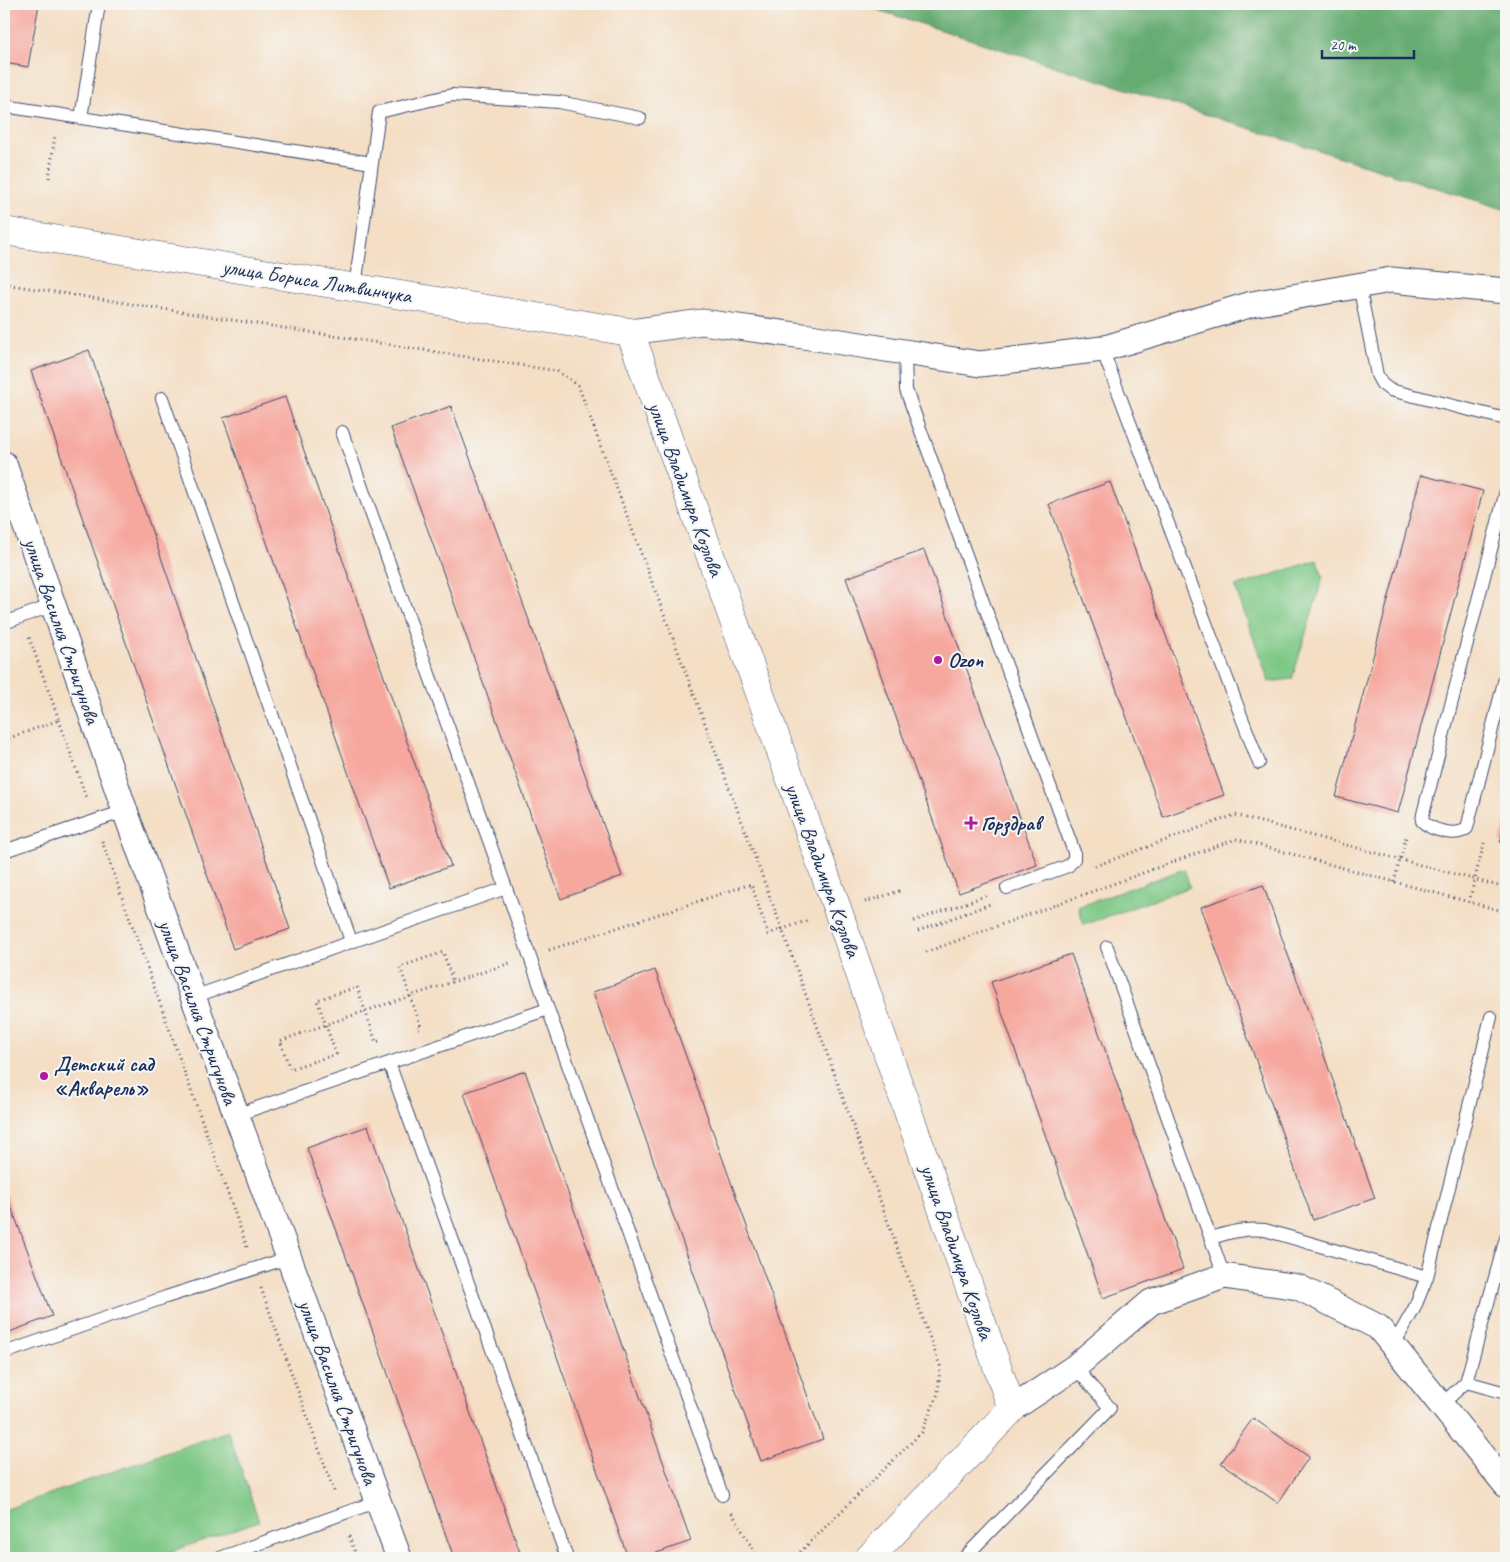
<svg xmlns="http://www.w3.org/2000/svg" width="1510" height="1562" font-family="Caveat,sans-serif">
<style>
.green{fill:#7ec885;stroke:#4c7c72}
.forest{fill:#66ac72;stroke:#406e68}
.building{fill:#f6a79e}
.lines{fill:none;stroke-linecap:round;stroke-linejoin:round}
.service-casing{stroke:#3c496d;stroke-width:14}
.minor-casing{stroke:#3c496d;stroke-width:27}
.tertiary-casing{stroke:#3c496d;stroke-width:29}
.path{stroke:#3c496d;stroke-width:3;stroke-dasharray:1 4;stroke-linecap:butt}
.service{stroke:#fff;stroke-width:12}
.minor{stroke:#fff;stroke-width:25}
.tertiary{stroke:#fff;stroke-width:28}
.poi-dot{fill:#b5179e;stroke:#f6f6f2;stroke-width:2}
.labels{text-anchor:middle;dominant-baseline:central;stroke-width:4;stroke-linejoin:round;paint-order:stroke}
.street-label{font-size:21px;fill:#1b2f5e;stroke:#f6f6f2}
.poi-label{font-size:21px;font-weight:bold;fill:#1b2f5e;stroke:#f6f6f2;text-anchor:start}
</style>
<rect width="100%" height="100%" fill="#f6f6f2"/>
<filter id="ink" filterUnits="userSpaceOnUse"><feTurbulence type="fractalNoise" baseFrequency=".02" numOctaves="2"/><feDisplacementMap in="SourceGraphic" scale="10" xChannelSelector="R" yChannelSelector="G"/><feConvolveMatrix kernelMatrix="1 2 1 2 8 2 1 2 1" color-interpolation-filters="sRGB"/></filter>
<filter id="wash" filterUnits="userSpaceOnUse"><feTurbulence type="fractalNoise" baseFrequency=".0096" numOctaves="4" result="noise"/><feDisplacementMap in="SourceGraphic" scale="20" xChannelSelector="R" yChannelSelector="G"/><feGaussianBlur stdDeviation="1.12" result="paint"/><feColorMatrix in="noise" values="0 0 0 0 0 0 0 0 0 0 0 0 0 0 0 0 0 1.4 0 .05"/><feComposite in="paint" operator="in"/></filter>
<g filter="url(#wash)">
<rect width="100%" height="100%" fill="#f4dec4"/>
<!-- green -->
<path class="green" d="M 1317,560 L 1323,577 L 1292,679 L 1269,682 L 1235,587 Z
M 1184,869 L 1190,887 L 1084,925 L 1078,907 Z
M 228,1431 L 259,1521 L 152,1558 L 4,1558 L 4,1510 Z"/>
<!-- forest -->
<path class="forest" d="M 859,4 L 1506,4 L 1506,210 Z"/>
<g id="blocks">
<!-- building -->
<path class="building" d="M 4,4 L 39,4 L 28,67 L 4,63 Z
M 89,350 L 290,929 L 233,949 L 31,371 Z
M 285,397 L 451,866 L 389,888 L 223,418 Z
M 451,406 L 622,876 L 561,899 L 391,428 Z
M 1421,475 L 1483,491 L 1398,813 L 1336,797 Z
M 1110,482 L 1224,795 L 1163,817 L 1049,504 Z
M 924,550 L 1037,865 L 959,893 L 846,578 Z
M 1506,819 L 1506,843 L 1500,842 Z
M 1263,885 L 1375,1198 L 1313,1220 L 1201,907 Z
M 1071,954 L 1183,1269 L 1103,1298 L 991,982 Z
M 655,970 L 823,1439 L 761,1461 L 593,992 Z
M 525,1071 L 691,1541 L 642,1558 L 628,1558 L 464,1093 Z
M 368,1126 L 522,1558 L 454,1558 L 307,1148 Z
M 4,1188 L 52,1316 L 4,1334 Z
M 1253,1418 L 1309,1457 L 1278,1503 L 1221,1463 Z"/>
</g>
</g>
<g filter="url(#ink)">
<use href="#blocks" fill-opacity="0" stroke="#3c496d" stroke-width="1"/>
<g class="lines">
<!-- service casing -->
<g class="service-casing">
<path id="service" d="M 4,106 L 372,163
M 81,118 L 99,4
M 1359,285 L 1377,375 L 1382,384 L 1390,390 L 1506,419
M 355,287 L 379,112 L 452,95 L 559,102 L 640,118
M 1102,349 L 1259,763
M 905,352 L 906,390 L 1074,852 L 1074,859 L 1068,866 L 1007,888
M 162,398 L 351,941
M 342,432 L 506,888
M 1506,491 L 1423,814 L 1422,821 C 1431,830 1457,838 1467,828 L 1506,674
M 4,623 L 53,605
M 4,851 L 125,811
M 1107,947 L 1224,1276
M 193,997 L 506,888 L 548,1009 L 236,1115
M 548,1009 L 722,1495
M 389,1063 L 567,1558
M 1211,1238 C 1230,1232 1245,1228 1265,1230 L 1427,1277 L 1414,1309 L 1393,1346
M 1427,1277 L 1491,1017
M 4,1353 L 166,1297 L 288,1258
M 1466,1382 L 1506,1238
M 1441,1405 L 1466,1382 L 1506,1393
M 220,1558 L 378,1501
M 964,1558 L 1110,1408 L 1075,1367"/>
</g>
<!-- minor casing -->
<g class="minor-casing">
<path id="minor" d="M 630,332 L 702,322 L 810,337 L 980,364 L 1102,349 L 1252,304 L 1391,280 L 1506,291
M 4,464 L 125,811 L 399,1558
M 1012,1409 L 1075,1367 L 1151,1302 L 1224,1276 L 1298,1287 L 1378,1327 L 1506,1485"/>
</g>
<!-- tertiary casing -->
<g class="tertiary-casing">
<path id="tertiary" d="M 4,231 L 630,332 L 838,911 L 1012,1409 L 869,1558"/>
</g>
<!-- path -->
<path class="path" d="M 49,178 L 55,135
M 4,284 L 557,371 L 578,385 L 782,929 L 940,1366 L 938,1394 L 922,1432 L 794,1558
M 59,720 L 87,800
M 4,740 L 59,720 L 29,637
M 102,841 L 247,1247
M 1095,866 L 1235,815 L 1506,888
M 1394,882 L 1406,837
M 865,902 L 903,890
M 1469,902 L 1484,843
M 914,921 L 988,895
M 918,931 L 993,903
M 549,950 L 751,884 L 768,934 L 809,920
M 926,952 L 1236,839 L 1506,912
M 418,1028 L 421,1027 L 400,967 L 443,952 L 453,982
M 379,1041 L 376,1042 L 357,987 L 317,1000 L 336,1054 L 290,1069 L 280,1041 C 356,1013 433,989 510,963
M 261,1288 L 335,1494
M 732,1513 L 758,1558
M 349,1536 L 357,1558"/>
<!-- service -->
<use href="#service" class="service"/>
<!-- minor -->
<use href="#minor" class="minor"/>
<!-- tertiary -->
<use href="#tertiary" class="tertiary"/>
</g>
</g>
<!-- markers -->
<g class="poi-dot">
<circle cx="938" cy="660" r="5"/>
<path d="M968.5 815.5h5v5h5v5h-5v5h-5v-5h-5v-5h5z"/>
<circle cx="44" cy="1076" r="5"/>
</g>
<g class="labels">
<!-- street labels -->
<g class="street-label">
<text transform="translate(317 281) rotate(9)">улица Бориса Литвинчука</text>
<text transform="translate(686 489) rotate(70)">улица Владимира Козлова</text>
<text transform="translate(62 631) rotate(71)">улица Василия Стригунова</text>
<text transform="translate(823 870) rotate(70)">улица Владимира Козлова</text>
<text transform="translate(198 1012) rotate(70)">улица Василия Стригунова</text>
<text transform="translate(957 1252) rotate(71)">улица Владимира Козлова</text>
<text transform="translate(338 1392) rotate(70)">улица Василия Стригунова</text>
</g>
<!-- poi labels -->
<g class="poi-label">
<text x="948" y="660">Ozon</text>
<text x="981" y="823">Горздрав</text>
<text x="54" y="1064">Детский сад<tspan x="54" dy="24">«Акварель»</tspan></text>
</g>
</g>
<!-- margin -->
<rect width="1510" height="1562" fill="none" stroke="#f6f6f2" stroke-width="20"/>
<!-- scale -->
<path d="M1322 50v8h92v-8" fill="none" stroke="#1b2f5e" stroke-width="2.5"/>
<text x="1330" y="50" font-size="15" fill="#1b2f5e" stroke="#f6f6f2" stroke-width="4" paint-order="stroke">20 m</text>
</svg>
